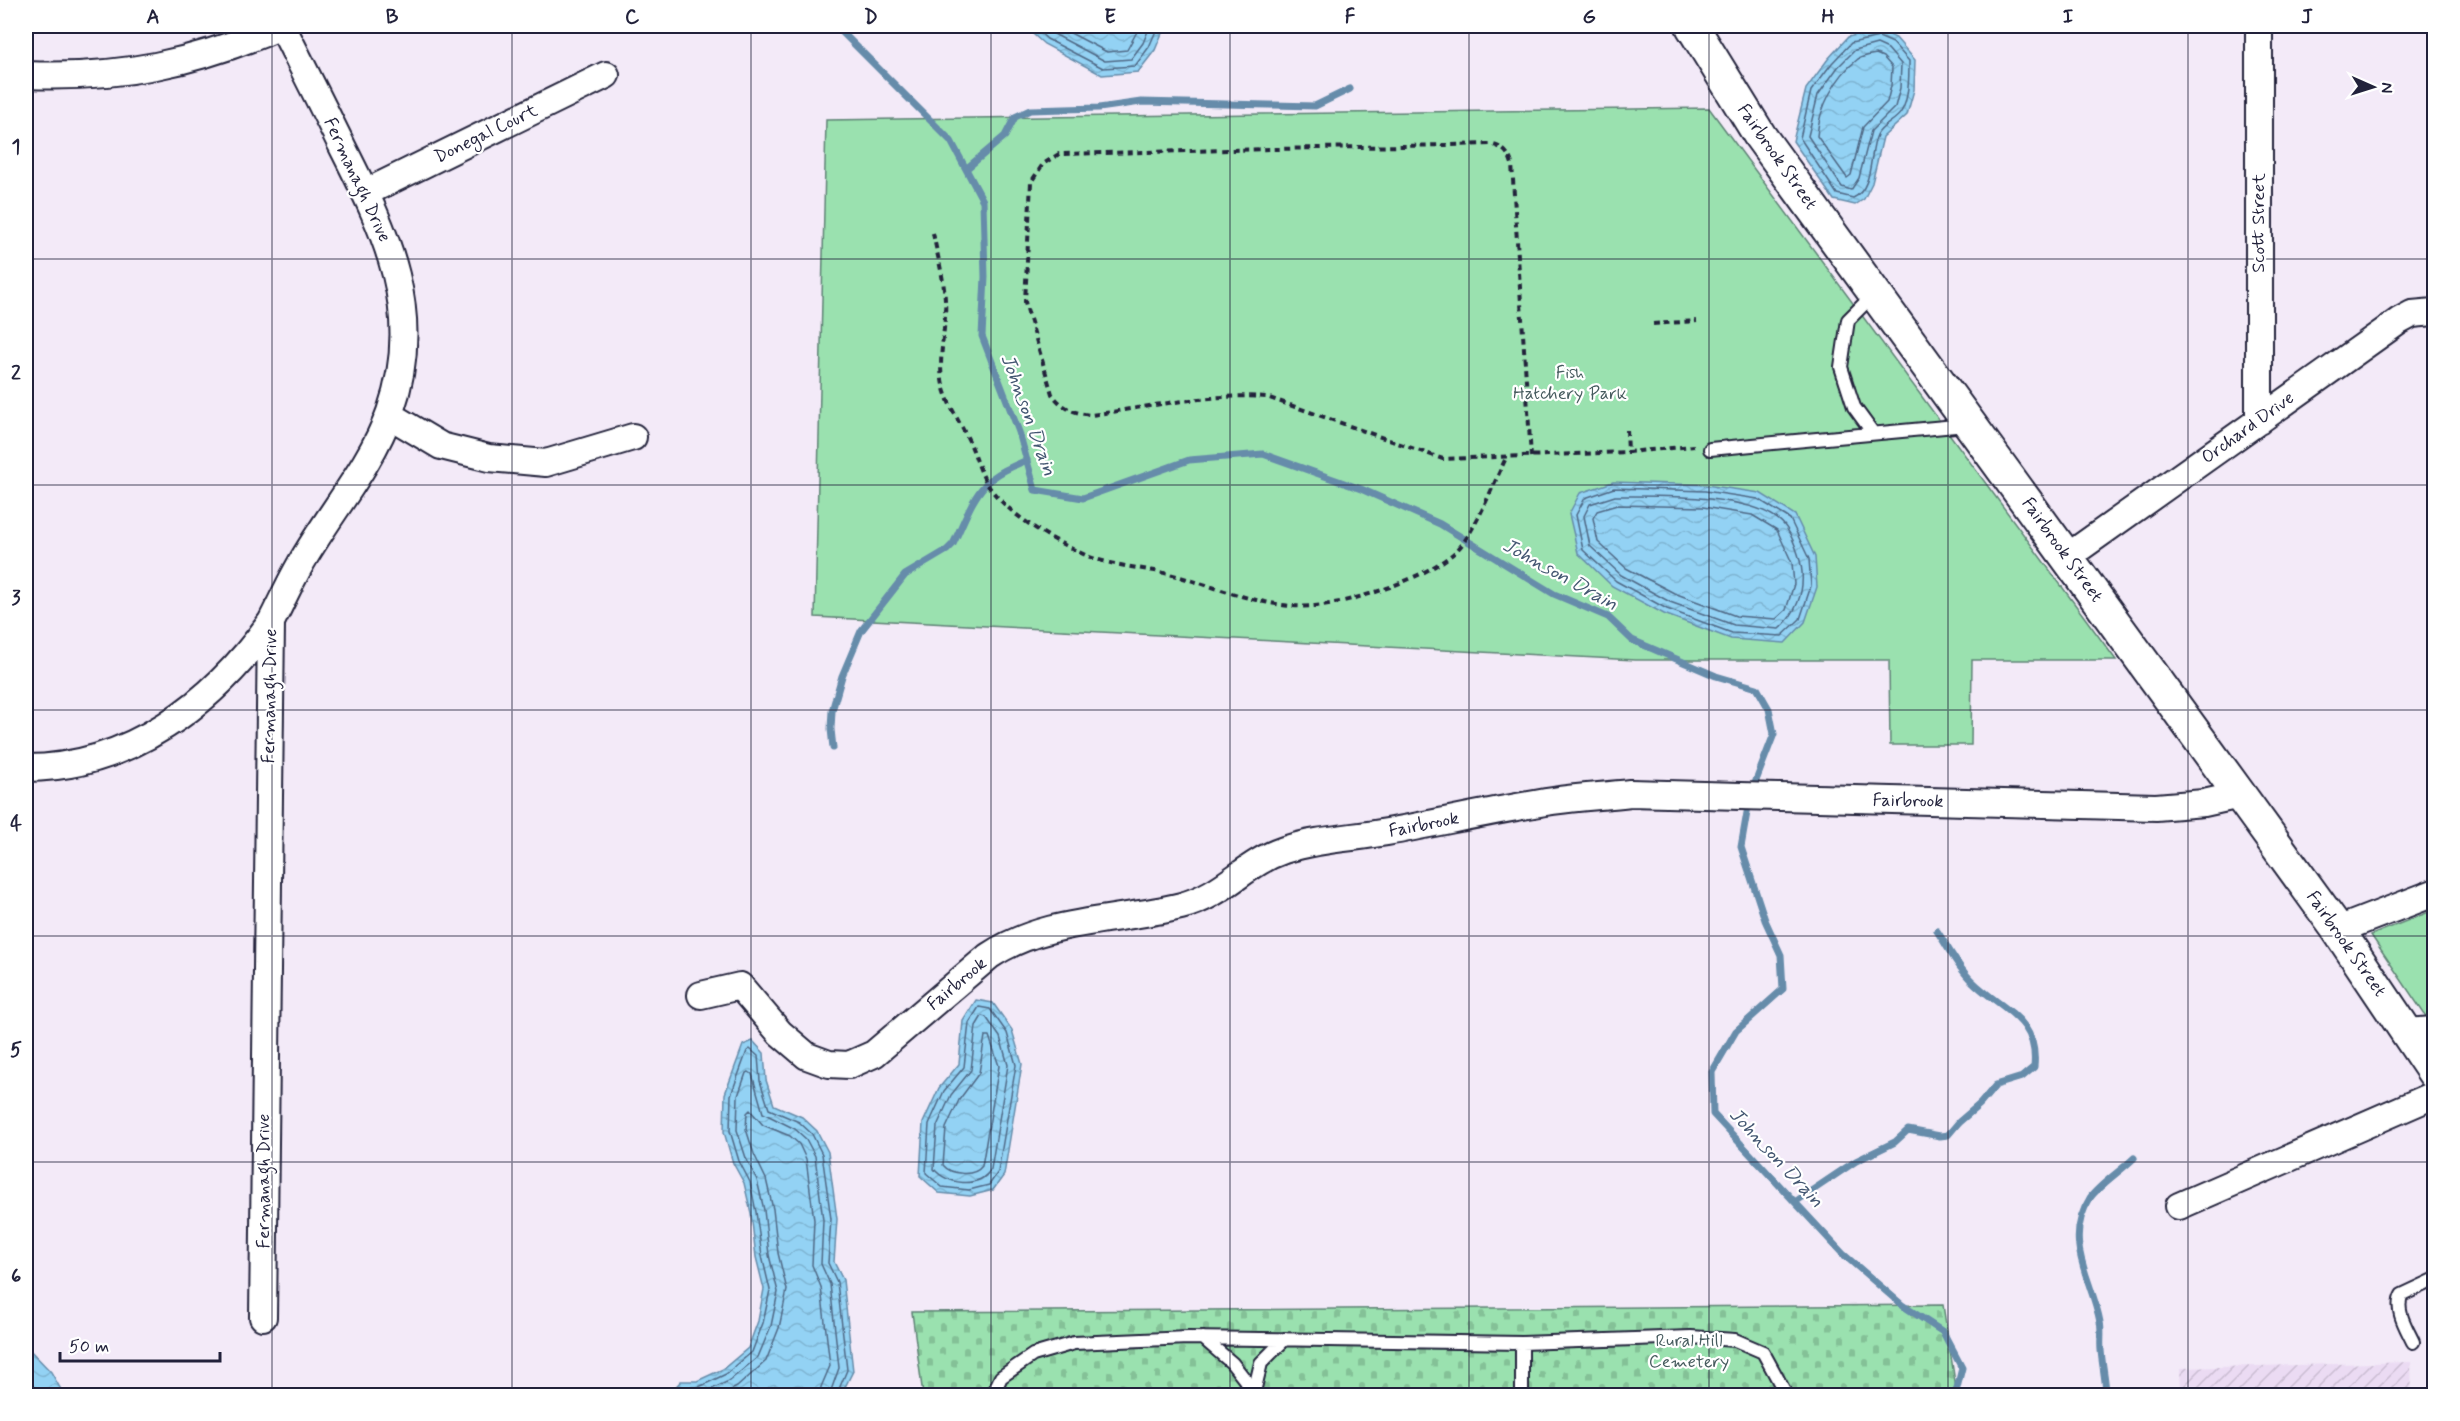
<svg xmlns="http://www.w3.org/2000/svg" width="2460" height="1421" font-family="Mynerve,sans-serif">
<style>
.industrial{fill:url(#industrial-furrows)}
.green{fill:#9ae1af;stroke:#5e8275;stroke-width:1.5}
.cemetery{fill:url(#cemetery-stones);stroke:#5e8275;stroke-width:1.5}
.water{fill:url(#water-waves);stroke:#668caa;stroke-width:1.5}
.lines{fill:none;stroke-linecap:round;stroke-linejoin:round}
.shore{stroke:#4f6885;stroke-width:1.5}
.stream{stroke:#668caa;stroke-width:7}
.service-casing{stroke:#22223b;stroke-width:16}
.minor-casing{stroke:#22223b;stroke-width:30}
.tertiary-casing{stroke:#22223b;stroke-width:36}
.path{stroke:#22223b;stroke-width:4;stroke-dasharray:6 4.5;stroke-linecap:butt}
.service{stroke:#fff;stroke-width:12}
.minor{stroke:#fff;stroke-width:26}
.tertiary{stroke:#fff;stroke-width:32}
.grid{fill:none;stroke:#22223b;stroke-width:1.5;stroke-opacity:0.55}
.labels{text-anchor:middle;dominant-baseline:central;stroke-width:4.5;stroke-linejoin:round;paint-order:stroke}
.street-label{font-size:18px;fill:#22223b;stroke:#fff}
.park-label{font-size:18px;fill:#465b5e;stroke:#fff}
.water-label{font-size:20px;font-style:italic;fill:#445772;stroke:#fff}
.neatline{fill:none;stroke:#22223b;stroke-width:2}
.grid-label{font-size:20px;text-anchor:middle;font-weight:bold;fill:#22223b}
</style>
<defs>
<pattern id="industrial-furrows" width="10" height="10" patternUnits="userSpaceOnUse" patternTransform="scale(1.5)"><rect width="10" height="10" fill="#ebdbf3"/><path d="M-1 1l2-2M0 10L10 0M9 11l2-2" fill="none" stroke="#c9bcd1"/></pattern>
<pattern id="cemetery-stones" width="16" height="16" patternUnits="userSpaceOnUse" patternTransform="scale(1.5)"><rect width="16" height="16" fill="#9ae1af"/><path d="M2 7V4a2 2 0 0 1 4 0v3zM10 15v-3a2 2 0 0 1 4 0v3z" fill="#84c197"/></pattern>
<pattern id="water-waves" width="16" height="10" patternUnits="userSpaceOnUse" patternTransform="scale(1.5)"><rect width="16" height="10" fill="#93d2f4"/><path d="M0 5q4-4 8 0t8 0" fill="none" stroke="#7eb4d2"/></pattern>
</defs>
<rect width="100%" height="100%" fill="#f3eaf8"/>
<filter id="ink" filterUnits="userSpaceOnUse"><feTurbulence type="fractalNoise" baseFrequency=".0167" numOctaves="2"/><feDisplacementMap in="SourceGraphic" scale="12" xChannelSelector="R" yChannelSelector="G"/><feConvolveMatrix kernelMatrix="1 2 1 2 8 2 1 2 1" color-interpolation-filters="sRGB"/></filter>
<g filter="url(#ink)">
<!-- industrial -->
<path class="industrial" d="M 2411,1362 L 2412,1395 L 2181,1395 L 2180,1368 Z"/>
<!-- green -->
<path class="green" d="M 1709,108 L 2116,660 L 1972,660 L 1971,745 L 1890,745 L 1889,660 L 1635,660 L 815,617 L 826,120 Z
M 2434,910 L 2434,1017 L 2427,1018 L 2371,935 Z"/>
<!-- cemetery -->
<path class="cemetery" d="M 1943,1305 L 1957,1395 L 923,1395 L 912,1312 Z"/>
<!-- water -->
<path class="water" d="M 1024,26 L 1165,26 L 1155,50 L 1138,72 L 1102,75 L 1044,44 Z
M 1879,30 L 1896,38 L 1915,60 L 1914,90 L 1907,115 L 1883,137 L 1872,183 L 1864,199 L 1855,205 L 1834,200 L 1793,141 L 1806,89 L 1828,59 L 1848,37 Z
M 1613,482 L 1706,485 L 1760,493 L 1795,515 L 1815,557 L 1817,587 L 1805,622 L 1785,643 L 1731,639 L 1664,614 L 1612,586 L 1578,553 L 1569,514 L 1580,493 Z
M 976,1000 L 993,1003 L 1012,1030 L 1022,1064 L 1004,1175 L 993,1190 L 970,1196 L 939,1193 L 920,1176 L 923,1123 L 939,1088 L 959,1064 L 963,1021 Z
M 753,1041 L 764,1053 L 766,1080 L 774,1105 L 802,1117 L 817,1131 L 828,1152 L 837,1219 L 834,1262 L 843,1280 L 853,1371 L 841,1395 L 668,1395 L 681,1381 L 697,1381 L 723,1369 L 748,1348 L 758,1321 L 764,1289 L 756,1257 L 751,1213 L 744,1183 L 733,1163 L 724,1132 L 725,1094 L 743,1045 Z
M 26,1346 L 51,1372 L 64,1395 L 26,1395 Z"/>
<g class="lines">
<!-- shore -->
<path class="shore" d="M 1033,26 L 1047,39 L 1103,68 L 1135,66 L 1149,47 L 1158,26
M 1044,26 L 1052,33 L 1105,61 L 1131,59 L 1143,43 L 1150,26
M 1057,26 L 1107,52 L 1127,50 L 1140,26
M 1879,37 L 1893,43 L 1909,61 C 1909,76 1909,100 1901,112 C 1896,121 1882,125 1877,135 C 1869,152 1874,189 1853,198 L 1837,194 L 1800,138 L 1811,91 L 1832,63 L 1851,43 Z
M 1877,44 L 1888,49 L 1901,64 L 1900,88 L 1895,107 L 1871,131 L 1859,178 L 1851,190 L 1842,187 L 1808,136 L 1818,95 L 1838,67 L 1855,50 Z
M 1876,54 L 1883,57 L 1892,67 L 1891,86 L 1887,102 L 1863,127 L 1851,175 L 1847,178 L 1817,136 C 1819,108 1835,77 1858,59 C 1863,56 1870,55 1876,54 Z
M 1614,488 L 1705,491 L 1758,499 L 1790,519 L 1809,559 L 1811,586 L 1800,619 L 1782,636 L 1732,633 L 1667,609 L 1616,581 L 1583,550 L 1576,515 L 1585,498 Z
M 1615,496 C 1655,496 1758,493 1784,525 C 1792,534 1801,559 1802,572 C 1804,593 1796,614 1779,629 L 1734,625 L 1670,602 L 1621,575 L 1590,546 L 1584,516 L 1590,504 Z
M 1617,505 L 1703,507 L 1752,515 L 1777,530 L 1792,563 L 1794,584 L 1786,610 L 1776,619 L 1736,616 L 1674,593 L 1626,568 L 1598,542 L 1593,518 L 1597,511 Z
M 979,1007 L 990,1009 L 1007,1033 L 1016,1065 L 998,1172 L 989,1185 L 969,1190 L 942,1187 L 926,1173 L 929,1124 L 944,1091 L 964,1067 L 969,1023 Z
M 982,1016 L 986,1017 L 1000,1037 L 1008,1065 L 991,1169 C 979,1189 947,1185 934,1169 L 937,1126 L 951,1095 L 971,1070 L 976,1026 Z
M 985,1036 L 989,1036 L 999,1066 L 982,1166 C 974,1177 951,1175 943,1165 L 946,1128 L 959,1100 L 979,1073 Z
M 676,1396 L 684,1387 L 699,1387 L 726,1374 L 752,1352 L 763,1323 L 770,1290 L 762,1256 L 756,1212 L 750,1182 L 739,1161 L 730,1131 L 731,1095 L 747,1051 L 750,1049 L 758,1056 L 760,1081 L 769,1109 L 799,1122 L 812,1134 L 822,1154 L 831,1219 L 828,1263 L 837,1282 L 847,1370 L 836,1396
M 686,1396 L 701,1394 L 729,1381 L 758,1357 L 771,1326 L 778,1292 L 769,1255 L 764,1210 L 757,1180 L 746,1158 L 737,1130 L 738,1096 L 746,1073 L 749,1072 L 752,1074 L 763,1113 L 795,1129 L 806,1139 L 815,1156 L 823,1220 L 821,1264 L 830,1284 L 839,1368 L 829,1396
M 719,1396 L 737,1387 L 766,1361 L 779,1328 L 787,1290 L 778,1253 L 773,1209 L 766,1179 L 754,1154 L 746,1129 L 747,1113 L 750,1110 L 763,1125 L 790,1136 L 799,1144 L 806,1159 L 814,1220 L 812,1265 L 821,1287 L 830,1366 L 821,1387 L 820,1396"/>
<!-- stream -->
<path class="stream" d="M 836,26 L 951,141 L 983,201 L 985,277 L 982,336 L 1019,432 L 1035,490 L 1083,498 L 1189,460 L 1263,454 L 1361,489 L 1440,524 L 1554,594 L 1608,617 L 1632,640 L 1716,676 L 1757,688 L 1769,709 L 1774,734 L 1752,791
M 966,169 L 1005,136 L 1015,117 L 1030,110 L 1099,108 L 1141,102 L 1315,106 L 1350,89
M 833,748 L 831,729 L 832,711 L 842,676 L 861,631 L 905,575 L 947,550 L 953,544 C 963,525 970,501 985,485 C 996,473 1013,466 1027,460
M 1749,801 L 1741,847 L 1765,920 L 1781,955 L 1783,989 L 1736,1031 L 1712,1072 L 1713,1114 L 1843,1254 L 1902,1305 L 1943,1332 L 1962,1368 L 1955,1396
M 1795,1202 L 1856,1161 L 1895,1142 L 1908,1130 L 1940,1136 L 1948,1135 L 1959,1122 L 1980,1104 L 1996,1085 L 2022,1077 L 2034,1067 C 2039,1018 2001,1010 1972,981 C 1958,968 1948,947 1937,931
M 2106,1396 C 2106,1380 2102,1365 2101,1350 C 2100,1341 2102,1331 2100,1322 C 2092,1278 2062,1243 2090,1198 C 2099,1185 2122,1170 2134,1158"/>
<!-- service casing -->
<g class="service-casing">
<path id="service" d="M 1873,433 L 1854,407 L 1841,367 L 1848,320 L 1874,294
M 1710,449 L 1966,425
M 1203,1338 L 1232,1363 L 1253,1390
M 2413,1342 C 2407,1329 2394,1309 2402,1295 L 2434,1280
M 992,1396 L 1001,1377 L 1033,1355 L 1074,1343 L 1188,1338 L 1522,1343 L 1691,1337 L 1735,1340 L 1763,1352 L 1787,1396
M 1253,1396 L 1261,1363 L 1285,1339
M 1522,1396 L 1522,1343"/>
</g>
<!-- minor casing -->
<g class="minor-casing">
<path id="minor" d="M 2259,26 L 2259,421
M 26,75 C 118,79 196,63 281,26
M 367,192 L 606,75
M 389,415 L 441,446 L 489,458 L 546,463 L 633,437
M 2067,557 L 2399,321 L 2412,314 L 2434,312
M 26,768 C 129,768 214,703 271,622
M 2338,930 L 2434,893
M 701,995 L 740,986 L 780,1033 L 807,1056 L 829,1064 L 849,1065 L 874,1054 L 989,956 C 1046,918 1117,922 1181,906 C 1224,895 1245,863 1284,850 C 1317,839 1354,838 1387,832 C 1443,822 1498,809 1553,801 C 1579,797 1605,796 1630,793 L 2156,807 L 2204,803 L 2240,795
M 2407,1032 L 2434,1030
M 2179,1206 L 2434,1095
M 263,1317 L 271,622 C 281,603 289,584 300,565 C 328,515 371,466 390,412 C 425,313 387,235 343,148 C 323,107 302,66 282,26"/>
</g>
<!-- tertiary casing -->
<g class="tertiary-casing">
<path id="tertiary" d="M 1692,26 L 1760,136 L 2240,795 L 2338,930 L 2434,1073"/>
</g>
<!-- path -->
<path class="path" d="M 933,233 C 937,254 944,278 945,300 C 947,328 937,357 943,385 C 948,406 961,424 970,443 C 977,459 981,478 993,492 C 1016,520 1057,543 1090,557 C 1114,566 1144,568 1169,574 C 1216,586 1266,610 1315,606 C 1355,602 1423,579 1454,553 C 1474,536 1494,482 1506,458
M 1653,324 L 1697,321
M 1627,430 L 1628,452
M 1531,457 L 1512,164 C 1508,151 1502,147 1490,144 L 1059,154 L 1043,164 L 1031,182 L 1025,302 L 1052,394 C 1063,409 1074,413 1091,415 C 1149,407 1209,393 1267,397 L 1443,459 L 1628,452 L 1694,446"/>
<!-- service -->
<use href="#service" class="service"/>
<!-- minor -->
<use href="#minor" class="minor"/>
<!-- tertiary -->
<use href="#tertiary" class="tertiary"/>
</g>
</g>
<!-- grid -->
<path class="grid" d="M 272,26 L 272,1396M 512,26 L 512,1396M 751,26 L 751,1396M 991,26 L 991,1396M 1230,26 L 1230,1396M 1469,26 L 1469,1396M 1709,26 L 1709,1396M 1948,26 L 1948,1396M 2188,26 L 2188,1396M 26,259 L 2434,259M 26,485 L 2434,485M 26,710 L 2434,710M 26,936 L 2434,936M 26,1162 L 2434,1162"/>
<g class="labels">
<!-- street labels -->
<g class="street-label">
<text transform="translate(486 134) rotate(-26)">Donegal Court</text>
<text transform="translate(1777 157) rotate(55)">Fairbrook Street</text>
<text transform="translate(357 180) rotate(65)">Fermanagh Drive</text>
<text transform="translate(2259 223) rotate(-90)">Scott Street</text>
<text transform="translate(2248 428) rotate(-36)">Orchard Drive</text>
<text transform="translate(2062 550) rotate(54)">Fairbrook Street</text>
<text transform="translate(270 696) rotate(-89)">Fermanagh Drive</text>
<text transform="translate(1908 801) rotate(1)">Fairbrook</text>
<text transform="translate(1424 825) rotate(-11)">Fairbrook</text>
<text transform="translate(2346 944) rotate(55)">Fairbrook Street</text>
<text transform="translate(957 984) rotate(-40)">Fairbrook</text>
<text transform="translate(264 1181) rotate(-90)">Fermanagh Drive</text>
</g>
<!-- park labels -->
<g class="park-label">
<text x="1570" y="373">Fish<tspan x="1570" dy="21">Hatchery Park</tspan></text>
<text x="1689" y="1341">Rural Hill<tspan x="1689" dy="21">Cemetery</tspan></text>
</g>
<!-- water labels -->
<g class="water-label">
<text transform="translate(1028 415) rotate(70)">Johnson Drain</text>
<text transform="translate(1560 575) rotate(29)">Johnson Drain</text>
<text transform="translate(1776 1158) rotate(47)">Johnson Drain</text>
</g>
</g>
<!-- margin -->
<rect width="2460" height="1421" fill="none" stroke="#fff" stroke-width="66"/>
<!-- north arrow -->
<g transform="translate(2373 87) rotate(93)" stroke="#ffffff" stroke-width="4.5" paint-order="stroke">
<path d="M0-4.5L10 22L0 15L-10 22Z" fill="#22223b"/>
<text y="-9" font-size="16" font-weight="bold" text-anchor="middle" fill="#22223b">N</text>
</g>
<!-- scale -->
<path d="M60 1352v9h160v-9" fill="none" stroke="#22223b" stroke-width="3"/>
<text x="69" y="1352" font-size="18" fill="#22223b" stroke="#ffffff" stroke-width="4.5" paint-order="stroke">50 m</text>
<rect x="33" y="33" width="2394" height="1355" class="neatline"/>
<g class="grid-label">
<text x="153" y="23">A</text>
<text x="392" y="23">B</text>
<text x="632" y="23">C</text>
<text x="871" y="23">D</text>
<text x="1110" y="23">E</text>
<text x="1350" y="23">F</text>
<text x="1589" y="23">G</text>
<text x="1828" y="23">H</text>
<text x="2068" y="23">I</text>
<text x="2307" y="23">J</text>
<text x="16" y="153">1</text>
<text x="16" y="379">2</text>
<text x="16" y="604">3</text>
<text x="16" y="830">4</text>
<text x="16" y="1056">5</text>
<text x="16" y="1282">6</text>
</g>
</svg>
